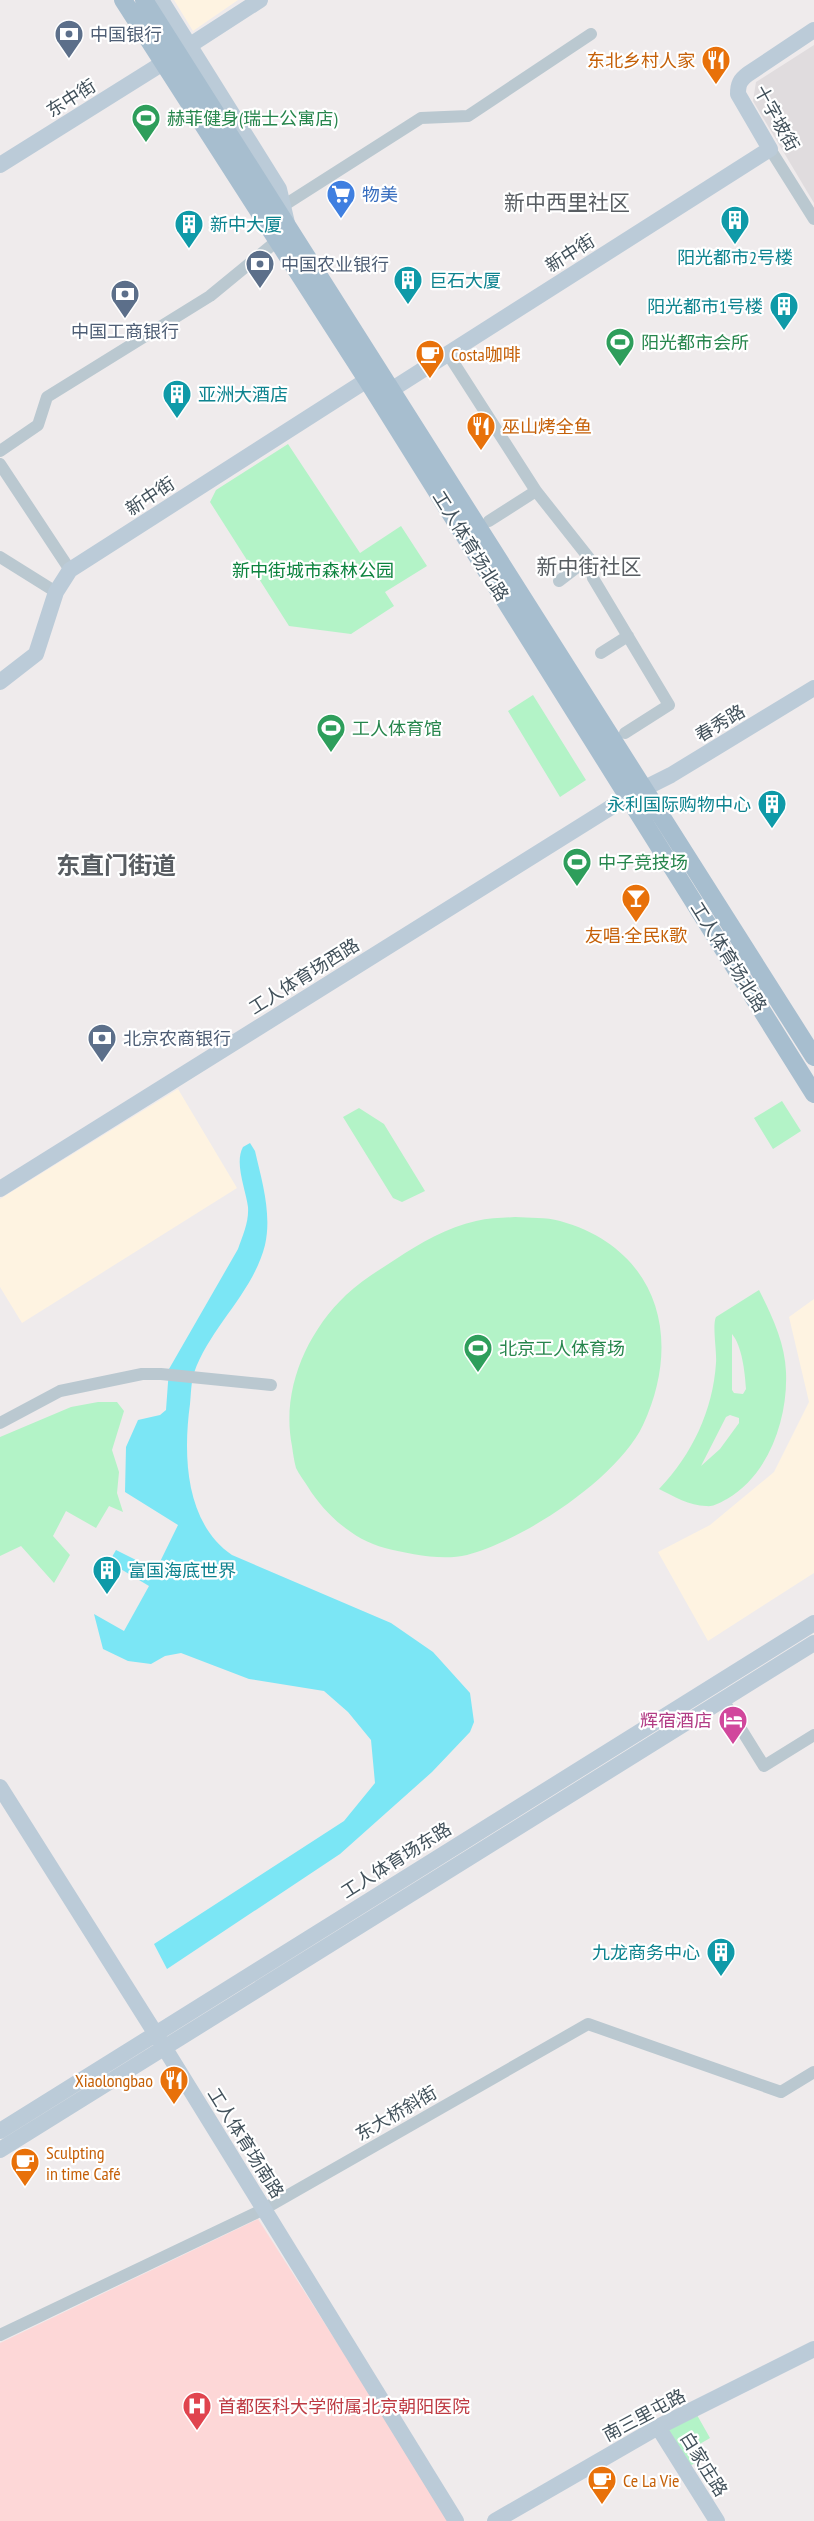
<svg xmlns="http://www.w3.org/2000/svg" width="814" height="2521" font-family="'PT Sans Narrow','Noto Sans SC',sans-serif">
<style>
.commercial{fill:#fef3e1}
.education{fill:#e0dcde}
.medical{fill:#fdd7d7}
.green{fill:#b3f3c7;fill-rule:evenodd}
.water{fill:#7be6f5}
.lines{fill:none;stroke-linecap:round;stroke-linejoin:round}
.street{stroke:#bac8d0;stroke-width:12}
.secondary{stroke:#bbcbd8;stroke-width:16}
.primary{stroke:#a7becf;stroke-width:18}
.labels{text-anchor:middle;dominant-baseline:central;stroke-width:4.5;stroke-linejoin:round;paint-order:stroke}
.service-label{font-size:18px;fill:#4e5e75;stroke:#fff;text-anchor:start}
.food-label{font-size:18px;fill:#c56008;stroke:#fff;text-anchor:start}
.street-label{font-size:18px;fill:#42515b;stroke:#fff}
.leisure-label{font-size:18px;fill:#27864d;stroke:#fff;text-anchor:start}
.shop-label{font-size:18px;fill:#366cbe;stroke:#fff;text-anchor:start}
.culture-label{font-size:18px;fill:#0d838f;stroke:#fff;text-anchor:start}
.park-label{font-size:18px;fill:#0c833e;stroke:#fff}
.hotel-label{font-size:18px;fill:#b23c85;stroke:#fff;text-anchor:end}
.health-label{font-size:18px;fill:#be3a42;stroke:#fff;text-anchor:start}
.quarter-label{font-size:21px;fill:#585d62;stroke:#fff}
.district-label{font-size:24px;font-weight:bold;fill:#585d62;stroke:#fff}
</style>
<rect width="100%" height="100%" fill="#efebec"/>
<!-- commercial -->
<path class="commercial" d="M 174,0 L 238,0 L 193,31 Z
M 178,1089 L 237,1188 L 22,1323 L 0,1287 L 0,1199 Z
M 814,1299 L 814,1573 L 708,1641 L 658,1552 L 710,1525 L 774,1472 L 809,1402 L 789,1317 Z"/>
<!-- education -->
<path class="education" d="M 814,45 L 814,203 L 753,101 L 756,82 Z"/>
<!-- medical -->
<path class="medical" d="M 258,2219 L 451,2521 L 0,2521 L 0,2343 Z"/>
<!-- green -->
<path class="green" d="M 288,444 L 360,553 L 401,526 L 427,566 L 385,592 L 394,606 L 351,634 L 289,626 L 210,502 L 216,490 Z
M 533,695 L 586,780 L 560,797 L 508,711 Z
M 782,1101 L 801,1131 L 773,1149 L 754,1118 Z
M 359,1108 L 384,1124 L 425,1191 L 402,1202 L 393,1198 L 343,1117 Z
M 515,1217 C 529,1218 546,1217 560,1221 C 657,1248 684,1337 643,1425 C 618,1478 524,1540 467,1555 C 442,1561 409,1554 385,1548 C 353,1540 324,1513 308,1487 C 304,1481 299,1474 296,1468 C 294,1461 293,1453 292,1446 C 281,1391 306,1333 346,1295 C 361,1281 379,1270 396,1259 C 420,1243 448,1227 476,1221 C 489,1218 503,1218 515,1217 Z
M 759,1290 C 772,1316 785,1343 786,1372 C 788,1418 769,1475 727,1499 C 721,1502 714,1507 706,1506 C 690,1506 673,1496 659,1489 C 692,1455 713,1410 716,1363 C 717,1352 712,1325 716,1317 ZM 732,1334 C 742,1346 745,1372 746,1389 L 743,1394 L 734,1393 L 732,1390 ZM 730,1415 L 739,1418 L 739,1423 L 720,1449 L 701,1466 L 726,1417 Z
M 98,1402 L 117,1402 L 124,1411 L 112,1450 L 119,1472 L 117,1493 L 123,1512 L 109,1506 L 96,1528 L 66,1511 L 53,1536 L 70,1555 L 54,1583 L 21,1546 L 0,1556 L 0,1437 L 71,1407 Z
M 697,2415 L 710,2438 L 693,2448 L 700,2460 L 688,2467 L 665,2429 Z"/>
<!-- water -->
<path class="water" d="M 250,1143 L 255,1151 C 262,1181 272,1214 265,1245 C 253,1293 210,1327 194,1373 C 191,1382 191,1395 190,1404 C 183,1455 185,1523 232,1555 L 391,1623 L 433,1652 L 470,1693 L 474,1722 L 470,1732 L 432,1772 L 340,1854 L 167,1969 L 154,1944 L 344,1821 L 375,1783 L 371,1740 L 348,1712 L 324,1691 L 249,1679 L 181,1653 L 165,1656 L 151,1664 L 128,1661 L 103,1649 L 94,1614 L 124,1631 L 149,1586 L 109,1562 L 116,1550 L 156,1570 L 178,1525 L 125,1492 L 126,1447 L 138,1420 L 160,1415 L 166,1410 L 169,1369 L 238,1249 C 243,1235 249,1222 248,1207 C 246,1190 234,1163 243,1147 Z"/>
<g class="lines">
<!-- street -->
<path class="street" d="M 770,149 L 814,219
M 283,206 L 421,118 L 468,116 L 591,34
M 448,354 L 536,491
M 0,451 L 38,425 L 47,397 L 210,296 L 277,241
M 0,464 L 70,570
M 489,521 L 536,491 L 589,558 L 593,578 L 669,705 L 625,733
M 0,557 L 56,592
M 559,581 L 589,558
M 601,653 L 628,636
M 0,1423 L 60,1391 L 142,1374 L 161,1374 L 271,1385
M 723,1700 L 764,1766 L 814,1735
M 0,2335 L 264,2209 L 588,2024 L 781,2092 L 814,2072"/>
<!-- secondary -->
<path class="secondary" d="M 161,0 L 279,189 L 287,223
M 181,51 L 260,0
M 0,165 L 163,63
M 391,390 L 770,149 L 738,94 C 738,84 740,80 748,74 L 814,30
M 0,682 L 36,654 L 56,592 L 70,570 L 367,380
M 0,1189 L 629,796 L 671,775 L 814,688
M 0,1787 L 164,2047 L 456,2521
M 0,2131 L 814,1623
M 0,2150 L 814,1643
M 658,2427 L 717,2521
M 495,2521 L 658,2427 L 814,2349"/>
<!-- primary -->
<path class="primary" d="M 123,0 L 367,380 L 814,1094
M 144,0 L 814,1057"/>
</g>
<!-- icons -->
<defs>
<g id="bank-pin" transform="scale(1.5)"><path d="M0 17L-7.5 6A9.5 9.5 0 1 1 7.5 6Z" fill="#5c6f8a" stroke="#fff"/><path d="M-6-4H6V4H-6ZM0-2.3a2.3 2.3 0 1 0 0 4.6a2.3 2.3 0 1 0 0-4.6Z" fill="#fff"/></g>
<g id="restaurant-pin" transform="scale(1.5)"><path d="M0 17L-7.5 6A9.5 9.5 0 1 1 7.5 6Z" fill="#e8710a" stroke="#fff"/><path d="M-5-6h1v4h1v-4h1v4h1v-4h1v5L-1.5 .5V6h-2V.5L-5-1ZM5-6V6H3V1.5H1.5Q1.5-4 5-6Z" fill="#fff"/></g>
<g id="stadium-pin" transform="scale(1.5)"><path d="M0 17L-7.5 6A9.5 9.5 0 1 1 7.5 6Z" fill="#2e9e5b" stroke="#fff"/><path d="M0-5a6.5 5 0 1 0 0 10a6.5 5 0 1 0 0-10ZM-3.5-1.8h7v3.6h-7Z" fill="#fff"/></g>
<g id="supermarket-pin" transform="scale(1.5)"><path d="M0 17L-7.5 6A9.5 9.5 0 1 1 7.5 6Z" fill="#3f7fe0" stroke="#fff"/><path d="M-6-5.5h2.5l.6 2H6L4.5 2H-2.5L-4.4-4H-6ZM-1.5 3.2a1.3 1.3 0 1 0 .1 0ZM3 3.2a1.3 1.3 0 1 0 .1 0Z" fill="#fff"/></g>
<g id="building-pin" transform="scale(1.5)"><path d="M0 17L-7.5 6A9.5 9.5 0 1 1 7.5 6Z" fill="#0f9aa8" stroke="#fff"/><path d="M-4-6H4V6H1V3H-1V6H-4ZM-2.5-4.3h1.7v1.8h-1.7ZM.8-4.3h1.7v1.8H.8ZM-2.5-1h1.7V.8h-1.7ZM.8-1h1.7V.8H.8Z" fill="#fff"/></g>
<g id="cafe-pin" transform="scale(1.5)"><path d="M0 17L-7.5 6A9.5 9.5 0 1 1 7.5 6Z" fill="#e8710a" stroke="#fff"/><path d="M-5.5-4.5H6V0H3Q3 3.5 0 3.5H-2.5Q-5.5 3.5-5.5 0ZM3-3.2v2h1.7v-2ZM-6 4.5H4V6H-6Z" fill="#fff"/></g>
<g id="bar-pin" transform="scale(1.5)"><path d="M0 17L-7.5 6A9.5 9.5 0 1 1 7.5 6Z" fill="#e8710a" stroke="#fff"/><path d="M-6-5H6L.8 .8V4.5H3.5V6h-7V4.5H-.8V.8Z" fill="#fff"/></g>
<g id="hotel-pin" transform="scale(1.5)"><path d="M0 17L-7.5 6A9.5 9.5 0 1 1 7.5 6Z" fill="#d1479c" stroke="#fff"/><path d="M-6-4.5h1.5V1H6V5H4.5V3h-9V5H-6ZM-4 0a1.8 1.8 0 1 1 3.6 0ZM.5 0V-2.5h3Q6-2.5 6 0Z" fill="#fff"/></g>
<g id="hospital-pin" transform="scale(1.5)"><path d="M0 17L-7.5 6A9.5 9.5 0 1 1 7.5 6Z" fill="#e0444e" stroke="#fff"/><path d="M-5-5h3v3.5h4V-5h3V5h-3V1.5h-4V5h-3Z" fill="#fff"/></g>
</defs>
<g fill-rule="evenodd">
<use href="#bank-pin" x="69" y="34"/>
<use href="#restaurant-pin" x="716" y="60"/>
<use href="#stadium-pin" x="146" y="118"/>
<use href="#supermarket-pin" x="341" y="194"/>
<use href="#building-pin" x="735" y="220"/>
<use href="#building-pin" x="189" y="224"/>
<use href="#bank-pin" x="260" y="264"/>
<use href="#building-pin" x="408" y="280"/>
<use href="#bank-pin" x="125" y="294"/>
<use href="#building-pin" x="784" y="306"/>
<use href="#stadium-pin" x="620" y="342"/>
<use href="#cafe-pin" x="430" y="354"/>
<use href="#building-pin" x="177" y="394"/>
<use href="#restaurant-pin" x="481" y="426"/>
<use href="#stadium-pin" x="331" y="728"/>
<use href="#building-pin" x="772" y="804"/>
<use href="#stadium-pin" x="577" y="862"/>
<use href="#bar-pin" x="636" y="898"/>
<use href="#bank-pin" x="102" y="1038"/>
<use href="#stadium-pin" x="478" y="1348"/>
<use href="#building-pin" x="107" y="1570"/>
<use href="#hotel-pin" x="733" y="1720"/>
<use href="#building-pin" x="721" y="1952"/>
<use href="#restaurant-pin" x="174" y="2080"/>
<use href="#cafe-pin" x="25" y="2162"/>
<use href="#hospital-pin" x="197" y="2406"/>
<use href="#cafe-pin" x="602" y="2480"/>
</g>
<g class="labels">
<!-- service labels -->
<g class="service-label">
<text x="90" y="34">中国银行</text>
<text x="281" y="264">中国农业银行</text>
<text x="125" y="331" text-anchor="middle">中国工商银行</text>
<text x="123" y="1038">北京农商银行</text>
</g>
<!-- food labels -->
<g class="food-label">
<text x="695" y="60" text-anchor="end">东北乡村人家</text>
<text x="451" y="354">Costa咖啡</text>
<text x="502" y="426">巫山烤全鱼</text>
<text x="636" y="935" text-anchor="middle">友唱·全民K歌</text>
<text x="153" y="2080" text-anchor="end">Xiaolongbao</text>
<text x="46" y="2152">Sculpting<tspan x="46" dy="21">in time Café</tspan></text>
<text x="623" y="2480">Ce La Vie</text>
</g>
<!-- street labels -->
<g class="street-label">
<text transform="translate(71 98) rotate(-32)">东中街</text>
<text transform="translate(777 118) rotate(61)">十字坡街</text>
<text transform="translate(570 253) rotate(-32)">新中街</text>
<text transform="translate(150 496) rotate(-33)">新中街</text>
<text transform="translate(471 546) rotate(58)">工人体育场北路</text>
<text transform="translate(720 723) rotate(-31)">春秀路</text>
<text transform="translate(729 957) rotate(58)">工人体育场北路</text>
<text transform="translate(304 976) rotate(-32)">工人体育场西路</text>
<text transform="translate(396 1860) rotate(-32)">工人体育场东路</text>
<text transform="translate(396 2113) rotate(-30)">东大桥斜街</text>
<text transform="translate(246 2143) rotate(58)">工人体育场南路</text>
<text transform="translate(644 2415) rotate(-28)">南三里屯路</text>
<text transform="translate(704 2464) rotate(58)">白家庄路</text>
</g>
<!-- leisure labels -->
<g class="leisure-label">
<text x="167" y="118">赫菲健身(瑞士公寓店)</text>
<text x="641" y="342">阳光都市会所</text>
<text x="352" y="728">工人体育馆</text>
<text x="598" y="862">中子竞技场</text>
<text x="499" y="1348">北京工人体育场</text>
</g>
<!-- shop labels -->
<g class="shop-label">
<text x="362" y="194">物美</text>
</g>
<!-- culture labels -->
<g class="culture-label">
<text x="210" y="224">新中大厦</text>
<text x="735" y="257" text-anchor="middle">阳光都市2号楼</text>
<text x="429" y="280">巨石大厦</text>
<text x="763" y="306" text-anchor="end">阳光都市1号楼</text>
<text x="198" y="394">亚洲大酒店</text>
<text x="751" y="804" text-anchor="end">永利国际购物中心</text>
<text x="128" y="1570">富国海底世界</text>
<text x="700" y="1952" text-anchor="end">九龙商务中心</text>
</g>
<!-- park labels -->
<g class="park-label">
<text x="313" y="570">新中街城市森林公园</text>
</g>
<!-- hotel labels -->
<g class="hotel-label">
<text x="712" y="1720">辉宿酒店</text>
</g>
<!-- health labels -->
<g class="health-label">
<text x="218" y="2406">首都医科大学附属北京朝阳医院</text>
</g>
<!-- quarter labels -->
<g class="quarter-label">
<text x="567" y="202">新中西里社区</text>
<text x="589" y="566">新中街社区</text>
</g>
<!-- district labels -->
<g class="district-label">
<text x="116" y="865">东直门街道</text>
</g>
</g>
</svg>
